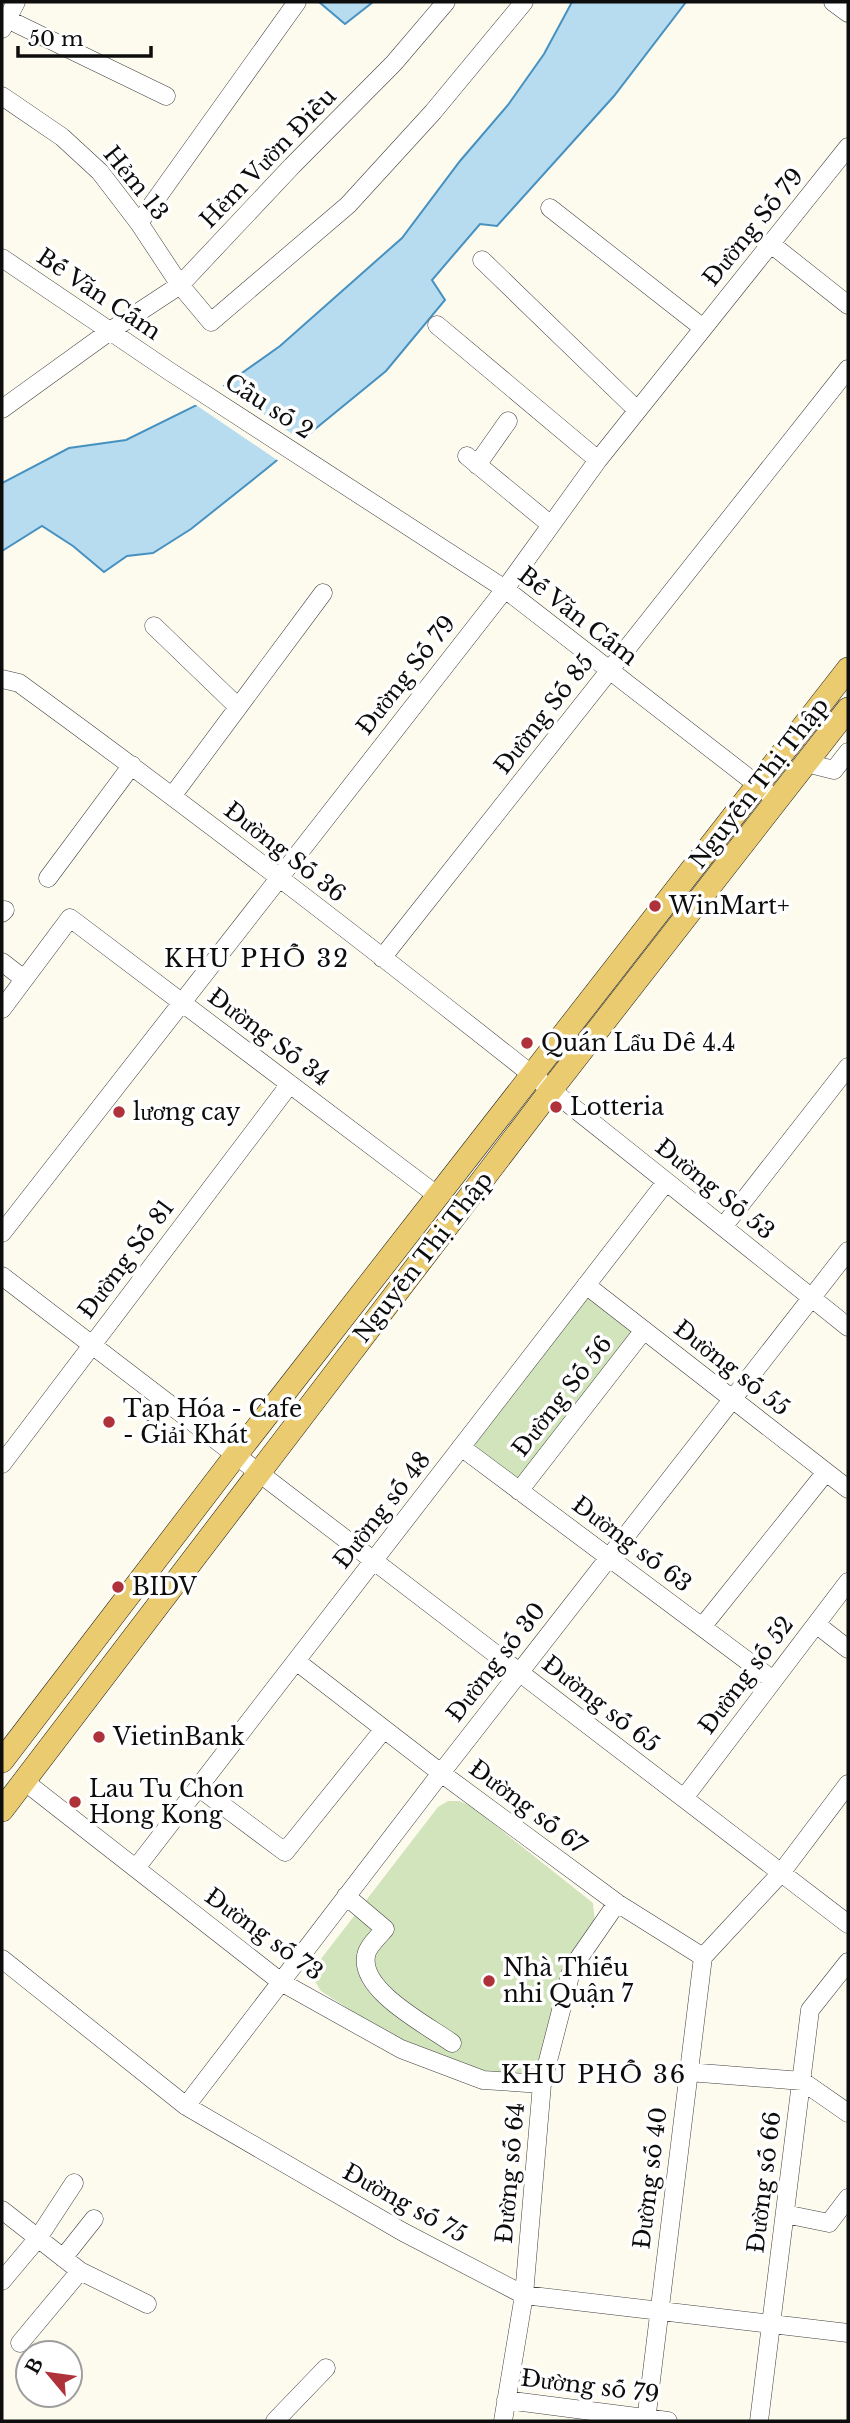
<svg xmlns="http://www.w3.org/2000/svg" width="850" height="2423" font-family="'Libre Baskerville',serif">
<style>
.green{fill:#d1e4bb}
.water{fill:#b7dcf0;stroke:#4691c0;stroke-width:2}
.pier{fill:#fdfaee}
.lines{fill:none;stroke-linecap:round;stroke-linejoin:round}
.minor-casing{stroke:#404040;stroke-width:19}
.major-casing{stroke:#1e1e1e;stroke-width:24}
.minor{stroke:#fff;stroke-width:18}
.major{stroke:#ebcb70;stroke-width:23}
.poi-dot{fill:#af323a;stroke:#fff;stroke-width:2.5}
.labels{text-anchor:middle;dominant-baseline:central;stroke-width:7;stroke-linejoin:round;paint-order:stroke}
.street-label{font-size:23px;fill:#0d0d0d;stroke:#fff}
.poi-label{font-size:23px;fill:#0d0d0d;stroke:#fff;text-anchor:start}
.neighbourhood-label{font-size:24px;letter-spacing:2px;fill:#0d0d0d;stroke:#fff}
</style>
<rect width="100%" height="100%" fill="#fdfaee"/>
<!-- green -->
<path class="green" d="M 589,1293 L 636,1327 L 516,1482 L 469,1446 Z
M 448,1801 L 459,1801 L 471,1806 L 593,1903 L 595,1923 L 541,2066 L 534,2073 L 523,2077 L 464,2067 L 392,2037 L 321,1991 L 312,1976 L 314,1968 L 438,1807 Z"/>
<!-- water -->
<path class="water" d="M 319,2 L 373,2 L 345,24 Z
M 572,2 L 686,2 L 614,96 L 497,226 L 480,224 L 432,280 L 445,300 L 386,371 L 265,470 L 191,529 L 153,553 L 127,556 L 104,572 L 73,546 L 42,526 L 2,551 L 2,483 L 69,448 L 126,440 L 197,405 L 280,346 L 402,238 L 460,161 L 508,105 L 544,54 Z"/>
<!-- pier -->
<path class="pier" d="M 220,384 L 304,442 L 280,462 L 193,403 Z"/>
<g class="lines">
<!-- minor casing -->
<g class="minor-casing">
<path id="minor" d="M 833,2 L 848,13
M 7,19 L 166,96
M 2,29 L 16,2
M 2,96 L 62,137 L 100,172 L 139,223 L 180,285 L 211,322 L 348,205 L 433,112 L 524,2
M 550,208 L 703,328
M 139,223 L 297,2
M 771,244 L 848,305
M 2,258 L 169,371 L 505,589 L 777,800
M 482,260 L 637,410
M 437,325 L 598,460
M 2,409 L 110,331 L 180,285 L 292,166 L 394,63 L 446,2
M 467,456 L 551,525
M 477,465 L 508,421
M 154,626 L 238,707
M 2,679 L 19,683 C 302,889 575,1108 848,1327
M 806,763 L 834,770 L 848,752
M 173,795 L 323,593
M 48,878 L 132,765
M 2,913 L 5,910
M 382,958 L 848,369
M 2,962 L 24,979
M 2,1009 L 70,918 L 438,1196
M 723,1227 L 848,1067
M 2,1233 L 505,589 L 598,460 L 848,147
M 2,1276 L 848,1924
M 586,1285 L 848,1489
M 461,1447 L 773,1680
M 2,1464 L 290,1084
M 519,1491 L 644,1330
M 816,1624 L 848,1649
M 702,1627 L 826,1472
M 296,1661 L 441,1773 L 617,1903 L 703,1957
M 24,1781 L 281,1982 L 401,2049 L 483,2080 L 542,2084
M 198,1787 L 285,1852 L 384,1729
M 684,1798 L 848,1582
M 136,1868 L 666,1182
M 346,1896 L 385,1929 C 379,1936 367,1947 366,1956 C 360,1991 427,2025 452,2043
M 2,1959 L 186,2106 L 403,2232 L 524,2295 L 848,2333
M 688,2072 L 802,2081 L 848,2113
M 186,2106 L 441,1773 L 848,1251
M 2,2210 L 80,2271 L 147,2304
M 785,2214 L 829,2223 L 848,2198
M 63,2258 L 94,2219
M 2,2281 L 38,2238 L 74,2183
M 20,2343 L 80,2271
M 506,2400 L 668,2421
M 275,2421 L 326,2368
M 503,2421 L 524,2295 L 542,2084 L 572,1968 L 617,1903
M 646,2421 L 703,1957 L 781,1873 L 848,1784
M 759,2421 L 810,2010 L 848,1962"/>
</g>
<!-- major casing -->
<g class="major-casing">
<path id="major" d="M 2,1761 L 236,1455 L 848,669
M 2,1810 L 551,1090 L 848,709"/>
</g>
<!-- minor -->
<use href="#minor" class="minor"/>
<!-- major -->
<use href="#major" class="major"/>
</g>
<!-- markers -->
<g class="poi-dot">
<circle cx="655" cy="906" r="7"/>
<circle cx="527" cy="1043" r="7"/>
<circle cx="556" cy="1107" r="7"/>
<circle cx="119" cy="1112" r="7"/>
<circle cx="109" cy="1422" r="7"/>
<circle cx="118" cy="1587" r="7"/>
<circle cx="99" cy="1737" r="7"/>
<circle cx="75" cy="1802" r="7"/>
<circle cx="489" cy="1981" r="7"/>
</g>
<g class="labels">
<!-- street labels -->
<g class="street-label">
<text transform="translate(268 158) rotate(-46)">Hẻm Vườn Điều</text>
<text transform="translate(136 183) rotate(51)">Hẻm 13</text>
<text transform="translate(753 227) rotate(-51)">Đường Số 79</text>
<text transform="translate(99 294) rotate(34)">Bế Văn Cấm</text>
<text transform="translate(269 406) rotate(33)">Cầu số 2</text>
<text transform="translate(578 616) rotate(38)">Bế Văn Cấm</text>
<text transform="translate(406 675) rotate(-52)">Đường Số 79</text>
<text transform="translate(544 714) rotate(-52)">Đường Số 85</text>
<text transform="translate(759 783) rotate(-52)">Nguyễn Thị Thập</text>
<text transform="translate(285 852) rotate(38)">Đường Số 36</text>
<text transform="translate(269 1037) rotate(37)">Đường Số 34</text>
<text transform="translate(715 1189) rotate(39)">Đường Số 53</text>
<text transform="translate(423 1257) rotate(-52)">Nguyễn Thị Thập</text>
<text transform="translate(126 1259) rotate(-53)">Đường Số 81</text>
<text transform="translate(732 1368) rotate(38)">Đường số 55</text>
<text transform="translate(562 1396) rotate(-52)">Đường Số 56</text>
<text transform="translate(382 1510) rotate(-52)">Đường số 48</text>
<text transform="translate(632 1544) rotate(37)">Đường số 63</text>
<text transform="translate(496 1662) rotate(-52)">Đường số 30</text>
<text transform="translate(746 1675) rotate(-53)">Đường số 52</text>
<text transform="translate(601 1704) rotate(38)">Đường số 65</text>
<text transform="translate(528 1807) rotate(37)">Đường số 67</text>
<text transform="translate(264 1934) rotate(36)">Đường số 73</text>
<text transform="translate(510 2173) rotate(-85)">Đường số 64</text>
<text transform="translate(650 2178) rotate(-83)">Đường số 40</text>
<text transform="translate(764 2182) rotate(-83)">Đường số 66</text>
<text transform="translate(405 2203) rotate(29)">Đường số 75</text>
<text transform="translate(590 2386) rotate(7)">Đường số 79</text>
</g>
<!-- poi labels -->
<g class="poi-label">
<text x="669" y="906">WinMart+</text>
<text x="541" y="1043">Quán Lẩu Dê 4.4</text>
<text x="570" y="1107">Lotteria</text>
<text x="133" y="1112">lương cay</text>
<text x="123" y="1409">Tạp Hóa - Cafe<tspan x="123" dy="26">- Giải Khát</tspan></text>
<text x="132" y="1587">BIDV</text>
<text x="113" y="1737">VietinBank</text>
<text x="89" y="1789">Lau Tu Chon<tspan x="89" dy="26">Hong Kong</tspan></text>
<text x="503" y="1968">Nhà Thiếu<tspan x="503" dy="26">nhi Quận 7</tspan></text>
</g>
<!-- neighbourhood labels -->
<g class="neighbourhood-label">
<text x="257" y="958">KHU PHỐ 32</text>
<text x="594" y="2074">KHU PHỐ 36</text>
</g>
</g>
<!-- border -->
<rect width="850" height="2423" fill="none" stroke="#0d0d0d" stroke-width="7"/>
<!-- north arrow -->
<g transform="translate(49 2374) rotate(299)"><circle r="33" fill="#ffffff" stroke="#9e9e9e" stroke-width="2"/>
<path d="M0-5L12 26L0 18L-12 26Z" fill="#af323a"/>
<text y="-10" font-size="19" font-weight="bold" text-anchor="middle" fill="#0d0d0d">B</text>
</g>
<!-- scale -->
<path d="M18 46v10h133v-10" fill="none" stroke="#0d0d0d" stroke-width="3.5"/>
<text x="28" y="46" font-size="21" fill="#0d0d0d" stroke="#ffffff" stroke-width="5" paint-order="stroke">50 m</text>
</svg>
